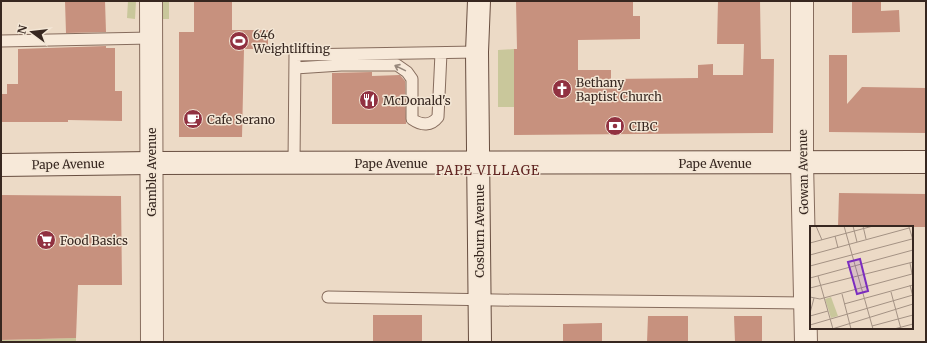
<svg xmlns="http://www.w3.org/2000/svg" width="927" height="343" font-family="Merriweather,serif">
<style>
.green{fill:#c9c79b}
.building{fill:#c7917e}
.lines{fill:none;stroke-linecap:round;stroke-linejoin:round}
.lane-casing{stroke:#866c5d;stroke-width:13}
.street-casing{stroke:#866c5d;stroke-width:24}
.secondary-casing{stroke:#684e40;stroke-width:24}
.lane{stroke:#f7e9d9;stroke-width:11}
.street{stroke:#f7e9d9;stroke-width:22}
.secondary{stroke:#f7e9d9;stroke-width:22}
.oneway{stroke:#97887c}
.labels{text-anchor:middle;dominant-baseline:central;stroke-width:3;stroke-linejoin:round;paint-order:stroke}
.poi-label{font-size:12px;fill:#372720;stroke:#f3e6d5;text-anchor:start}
.street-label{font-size:12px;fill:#372720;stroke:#f3e6d5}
.neighbourhood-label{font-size:13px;letter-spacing:1px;fill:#612522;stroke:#f3e6d5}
.inset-road{fill:none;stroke:#a49284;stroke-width:1}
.view{fill:#7b2cbf;fill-opacity:0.15;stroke:#7b2cbf;stroke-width:2}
.inset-edge{fill:none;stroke:#372720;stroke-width:2}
</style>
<rect width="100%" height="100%" fill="#ecdac6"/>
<!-- green -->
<path class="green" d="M 128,1 L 136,1 L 135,19 L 127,18 Z
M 161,1 L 169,1 L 169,19 L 162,19 Z
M 514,49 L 514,107 L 498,107 L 498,50 Z
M 76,338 L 76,342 L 1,342 L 1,340 Z"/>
<!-- building -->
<path class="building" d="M 65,1 L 105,1 L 106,32 L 66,33 Z
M 194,1 L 232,1 L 232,30 L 268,30 L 268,49 L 244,49 L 242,137 L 179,137 L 179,32 L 194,32 Z
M 516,1 L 633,1 L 633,16 L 640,16 L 640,39 L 578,40 L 578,70 L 611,70 L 611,79 L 698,78 L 698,65 L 713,64 L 713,75 L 743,75 L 744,44 L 717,44 L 718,1 L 760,1 L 761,59 L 774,59 L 773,133 L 514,135 L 514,49 L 517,49 Z
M 852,1 L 881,1 L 881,11 L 899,10 L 900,32 L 852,33 Z
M 106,46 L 106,48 L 115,48 L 115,91 L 122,91 L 122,121 L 68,120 L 68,122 L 1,122 L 1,94 L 7,94 L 7,84 L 18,84 L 18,49 Z
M 829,55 L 847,55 L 847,104 L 862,87 L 926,88 L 926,133 L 829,132 Z
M 372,72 L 372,76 L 400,75 L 405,81 L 406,124 L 332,124 L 332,73 Z
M 839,193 L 926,194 L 926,227 L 838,227 Z
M 1,195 L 121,196 L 122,285 L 78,285 L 76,338 L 1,340 Z
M 373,315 L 422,315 L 422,342 L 373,342 Z
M 648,316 L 688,316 L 688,342 L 647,342 Z
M 734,316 L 762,316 L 762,342 L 735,342 Z
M 602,323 L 602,342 L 563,342 L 563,324 Z"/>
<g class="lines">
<!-- lane casing -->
<g class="lane-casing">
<path id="lane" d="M 1,41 L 151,38
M 295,68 L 341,65 L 397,65 L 407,72 L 412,79 L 412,119 C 422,126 431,126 438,117 L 441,53
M 294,163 L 295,55 L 477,52
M 328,297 L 496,300 L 806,303"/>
</g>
<!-- street casing -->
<g class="street-casing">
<path id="street" d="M 151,1 L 152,342
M 802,1 L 802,162 L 806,342"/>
</g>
<!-- secondary casing -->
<g class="secondary-casing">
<path id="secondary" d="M 479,1 L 477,52 L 480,342
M 1,165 L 151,163 L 926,162"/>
</g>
<!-- lane -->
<use href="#lane" class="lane"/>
<!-- street -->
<use href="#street" class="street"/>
<!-- secondary -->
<use href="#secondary" class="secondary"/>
</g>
<!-- one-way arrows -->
<defs><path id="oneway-shaft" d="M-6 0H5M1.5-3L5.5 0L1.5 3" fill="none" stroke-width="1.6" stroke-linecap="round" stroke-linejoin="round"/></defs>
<use class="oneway" href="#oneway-shaft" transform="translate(400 68) rotate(-154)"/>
<!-- icons -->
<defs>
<g id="stadium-disc" transform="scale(1)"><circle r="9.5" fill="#913141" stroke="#f3e6d5"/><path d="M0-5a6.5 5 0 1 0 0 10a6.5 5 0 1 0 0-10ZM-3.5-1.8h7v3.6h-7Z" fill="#fff"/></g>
<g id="church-disc" transform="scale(1)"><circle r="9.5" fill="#913141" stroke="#f3e6d5"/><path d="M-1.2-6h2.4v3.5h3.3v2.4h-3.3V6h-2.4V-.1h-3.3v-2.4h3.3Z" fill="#fff"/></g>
<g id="restaurant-disc" transform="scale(1)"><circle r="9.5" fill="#913141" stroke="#f3e6d5"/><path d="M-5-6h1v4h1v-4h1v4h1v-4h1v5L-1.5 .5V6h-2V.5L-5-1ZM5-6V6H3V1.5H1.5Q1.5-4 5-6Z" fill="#fff"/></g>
<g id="cafe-disc" transform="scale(1)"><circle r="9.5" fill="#913141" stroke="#f3e6d5"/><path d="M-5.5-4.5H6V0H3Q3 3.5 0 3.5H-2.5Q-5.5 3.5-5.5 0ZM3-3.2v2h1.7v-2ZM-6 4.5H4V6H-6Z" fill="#fff"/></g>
<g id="bank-disc" transform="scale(1)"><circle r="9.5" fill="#913141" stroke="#f3e6d5"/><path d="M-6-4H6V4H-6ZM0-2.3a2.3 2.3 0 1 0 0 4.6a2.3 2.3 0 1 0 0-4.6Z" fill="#fff"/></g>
<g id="supermarket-disc" transform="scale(1)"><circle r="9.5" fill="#913141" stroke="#f3e6d5"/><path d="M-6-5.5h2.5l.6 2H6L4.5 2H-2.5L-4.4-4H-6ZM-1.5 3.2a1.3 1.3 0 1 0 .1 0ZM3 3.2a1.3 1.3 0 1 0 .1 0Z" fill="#fff"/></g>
</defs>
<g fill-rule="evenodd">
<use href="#stadium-disc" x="239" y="41"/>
<use href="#church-disc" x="562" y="89"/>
<use href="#restaurant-disc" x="369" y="100"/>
<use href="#cafe-disc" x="193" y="119"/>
<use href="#bank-disc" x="615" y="126"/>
<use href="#supermarket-disc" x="46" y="240"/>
</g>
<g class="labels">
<!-- poi labels -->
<g class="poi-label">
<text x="253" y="34">646<tspan x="253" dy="14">Weightlifting</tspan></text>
<text x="576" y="82">Bethany<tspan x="576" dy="14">Baptist Church</tspan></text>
<text x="383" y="100">McDonald's</text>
<text x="207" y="119">Cafe Serano</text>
<text x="629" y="126">CIBC</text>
<text x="60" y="240">Food Basics</text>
</g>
<!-- street labels -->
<g class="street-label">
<text x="391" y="163">Pape Avenue</text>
<text x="715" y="163">Pape Avenue</text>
<text transform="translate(68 164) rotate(-1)">Pape Avenue</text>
<text transform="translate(151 172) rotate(-90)">Gamble Avenue</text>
<text transform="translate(803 172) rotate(-91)">Gowan Avenue</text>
<text transform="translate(479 231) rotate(-90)">Cosburn Avenue</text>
</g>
<!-- neighbourhood labels -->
<g class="neighbourhood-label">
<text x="488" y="170">PAPE VILLAGE</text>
</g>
</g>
<!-- overview -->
<g transform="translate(810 226)">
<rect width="103" height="103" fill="#ecdac6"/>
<path d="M 21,71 L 28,90 L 21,92 L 15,73 Z" fill="#c9c79b"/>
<path class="inset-road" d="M 6,0 L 12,14M 34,0 L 63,103M 43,0 L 47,16M 53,0 L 56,13M 99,1 L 103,14M 25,10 L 28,22M 0,17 L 63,0M 0,29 L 99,2M 0,40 L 102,13M 8,50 L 23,103M 0,52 L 103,24M 100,59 L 103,71M 0,62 L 103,36M 81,66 L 91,103M 32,68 L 41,103M 0,71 L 10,73 L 102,48 L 100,37M 34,78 L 103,59M 0,87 L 4,72M 0,90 L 18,85M 0,99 L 103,69M 62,100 L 103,89M 22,103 L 103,78M 84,103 L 103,98"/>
<path class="view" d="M 50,33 L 58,65 L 47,68 L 38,36 Z"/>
<rect width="103" height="103" class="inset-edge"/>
</g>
<!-- border -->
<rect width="927" height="343" fill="none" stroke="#372720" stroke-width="4"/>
<!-- north arrow -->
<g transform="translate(32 32) rotate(285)" stroke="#f3e6d5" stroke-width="3" paint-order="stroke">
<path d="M0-3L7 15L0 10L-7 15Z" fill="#372720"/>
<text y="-6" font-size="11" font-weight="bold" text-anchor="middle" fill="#372720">N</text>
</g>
</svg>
